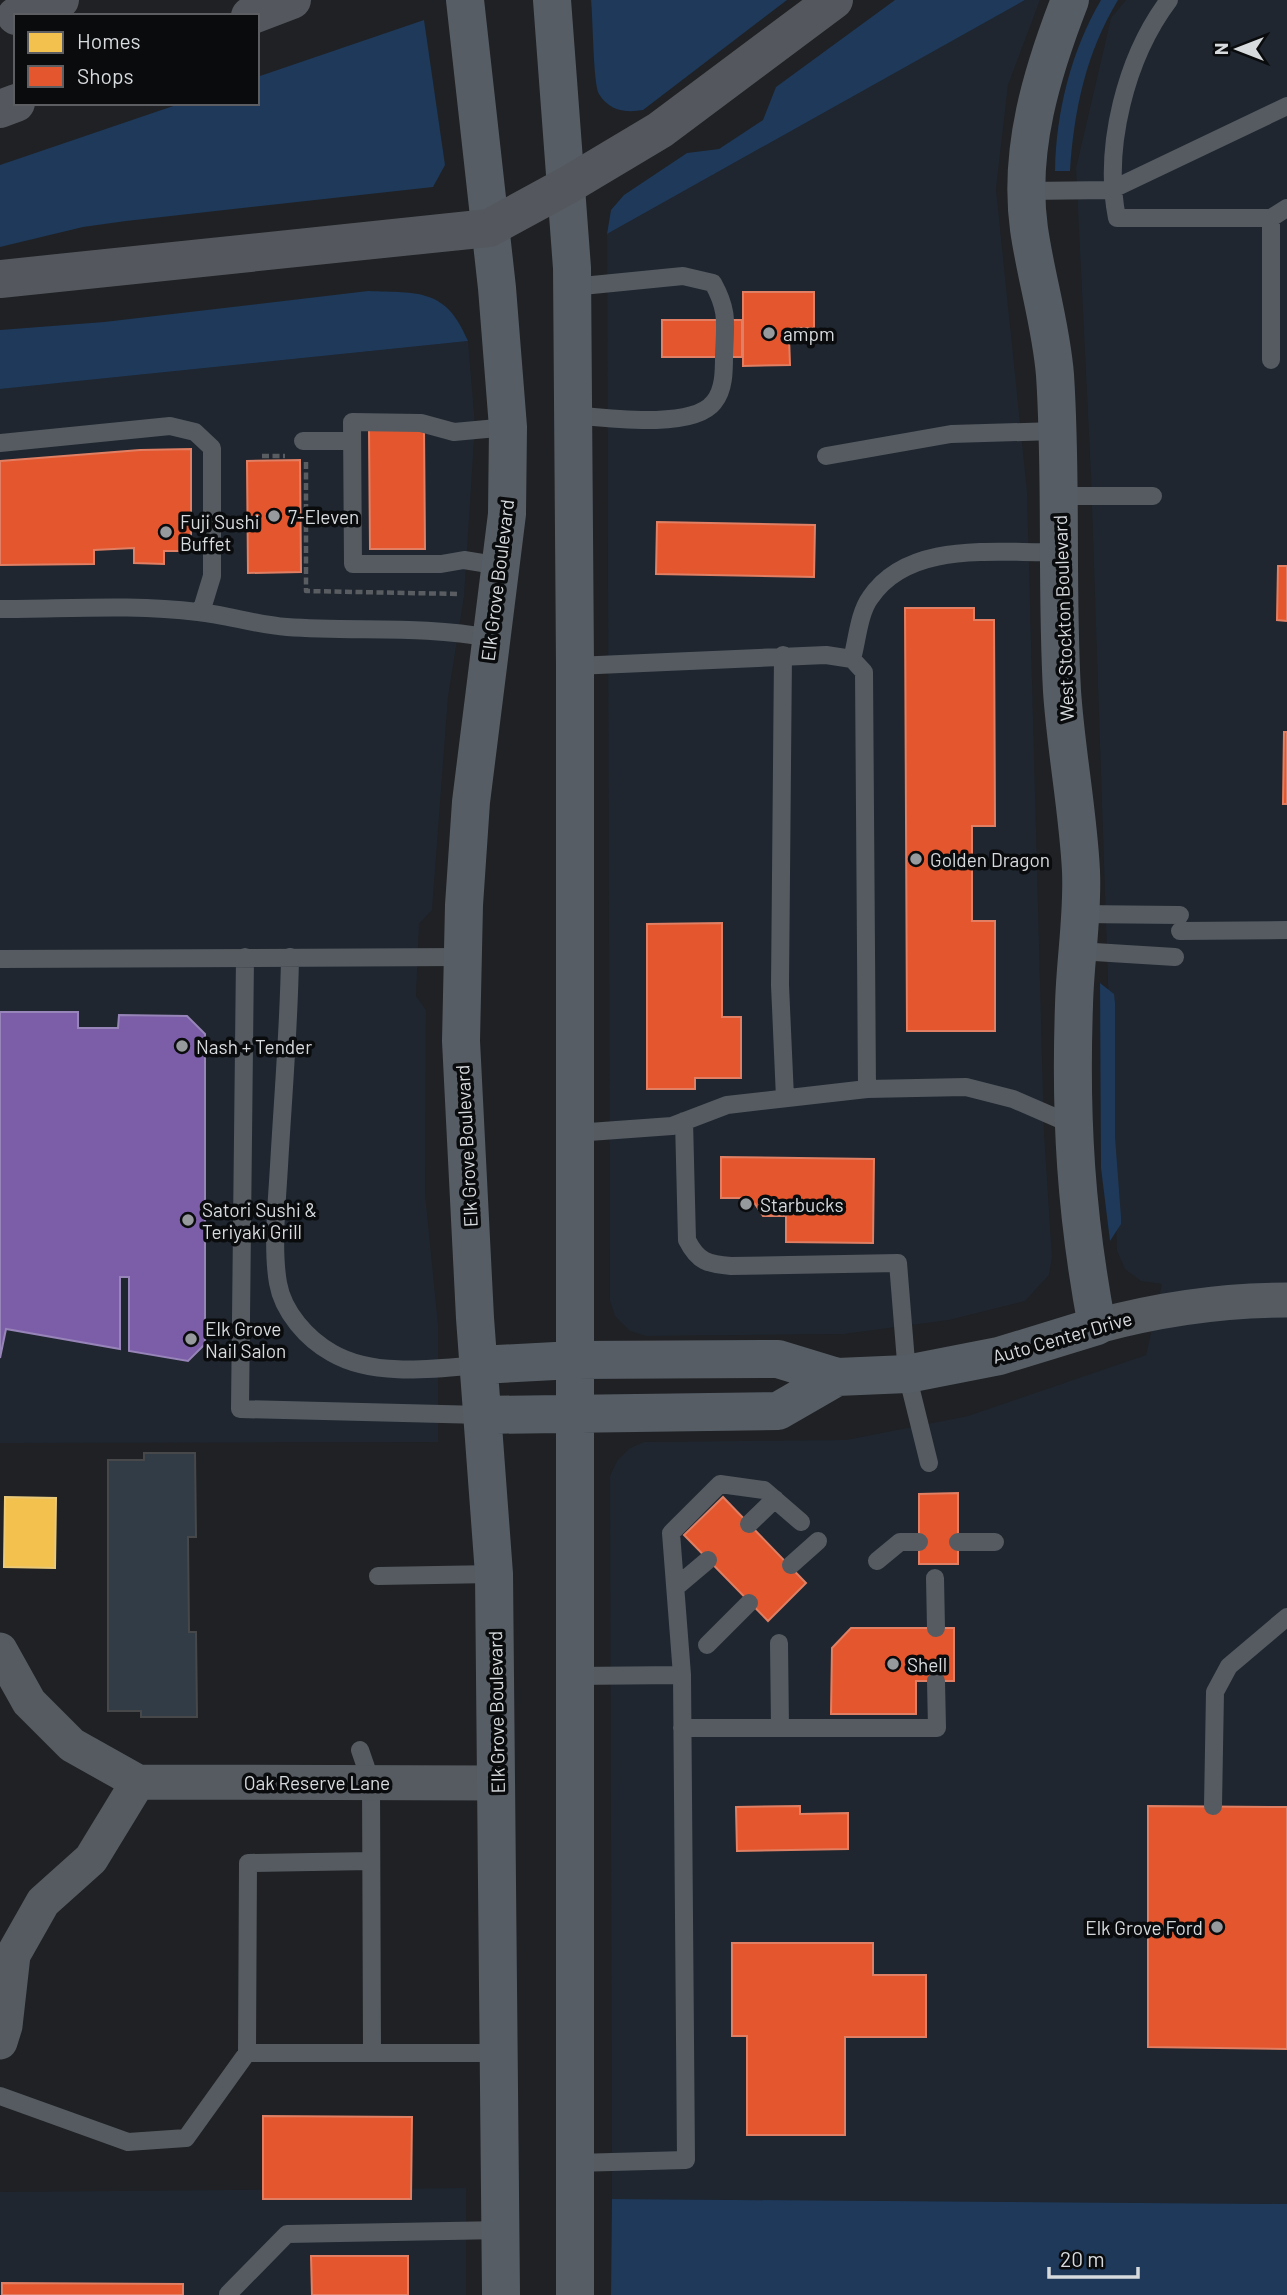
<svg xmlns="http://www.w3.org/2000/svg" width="1287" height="2295" font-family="Barlow,sans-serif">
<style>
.built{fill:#1f262f}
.green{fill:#1e3959}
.homes{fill:#f2c14e;stroke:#eac979;stroke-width:2}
.shops{fill:#e4572e;stroke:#e07f63;stroke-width:2}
.offices{fill:#7b5ea7;stroke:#9784b8;stroke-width:2}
.building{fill:#323c46;stroke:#46484a;stroke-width:2}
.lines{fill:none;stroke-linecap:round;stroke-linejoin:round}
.path{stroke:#595d61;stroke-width:4.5;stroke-dasharray:7 3.5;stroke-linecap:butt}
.lane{stroke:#555b61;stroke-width:18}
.street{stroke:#555b61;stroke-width:35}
.secondary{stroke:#565d65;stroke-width:38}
.highway{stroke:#54585e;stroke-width:38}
.poi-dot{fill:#979a9d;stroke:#090b0d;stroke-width:2.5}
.labels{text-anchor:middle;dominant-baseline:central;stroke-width:7;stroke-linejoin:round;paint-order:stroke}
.poi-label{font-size:19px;fill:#d8dbde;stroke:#090b0d;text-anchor:start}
.street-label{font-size:19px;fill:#d8dbde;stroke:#090b0d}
</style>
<rect width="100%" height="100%" fill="#1f2124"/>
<!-- built -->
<path class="built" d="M 1025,0 L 1040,0 L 1008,85 L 996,189 L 1027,491 L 1044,1132 L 1052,1257 L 1049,1275 L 1025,1301 L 949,1320 L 844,1334 L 646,1336 L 630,1331 L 615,1316 L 610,1301 L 607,234 Z
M 1126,0 L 1287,0 L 1287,2204 L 612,2199 L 610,1476 L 617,1461 L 630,1448 L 644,1442 L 846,1440 L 968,1416 L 1146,1355 L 1162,1284 L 1141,1281 L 1125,1269 L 1117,1251 L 1091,477 L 1076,168 L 1111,18 Z
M 468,341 L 475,425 L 464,597 L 448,697 L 432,910 L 419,924 L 416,996 L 426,1010 L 425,1194 L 438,1324 L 438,1442 L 0,1443 L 0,389 Z
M 466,2188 L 466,2295 L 0,2295 L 0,2192 Z"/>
<!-- green -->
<path class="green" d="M 591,0 L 787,0 L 643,110 C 626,113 609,111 599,94 C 593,84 593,17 591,0 Z
M 895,0 L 1025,0 L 607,234 L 611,210 L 624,195 L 687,153 L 719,149 L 763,120 L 776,87 Z
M 1101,0 L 1118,0 C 1086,53 1074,110 1070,171 L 1055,171 C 1056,112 1071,51 1101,0 Z
M 424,20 L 445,165 L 433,187 L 126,221 L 83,227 L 0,247 L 0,165 L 182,103 L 257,103 L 257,77 Z
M 368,291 C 419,293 446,288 468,341 L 0,389 L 0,330 L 104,322 Z
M 1100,983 L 1114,994 L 1115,1003 L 1115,1137 L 1121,1217 L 1121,1224 L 1110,1241 L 1101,1168 Z
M 612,2199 L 1287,2204 L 1287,2295 L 611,2295 Z"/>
<!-- homes -->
<path class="homes" d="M 5,1497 L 56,1498 L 55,1568 L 4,1567 Z"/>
<!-- shops -->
<path class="shops" d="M 743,292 L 814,292 L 814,328 L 797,328 L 794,337 L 789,337 L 790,365 L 743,366 Z
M 662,320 L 742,320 L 742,357 L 662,357 Z
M 424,428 L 425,549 L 370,549 L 369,429 Z
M 191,449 L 191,551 L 164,551 L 164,564 L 134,563 L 134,548 L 94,550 L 94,564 L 0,565 L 0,461 L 140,450 Z
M 300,460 L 301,572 L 248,573 L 247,461 Z
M 657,522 L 815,525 L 814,577 L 656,574 Z
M 1278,566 L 1287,566 L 1287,621 L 1277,620 Z
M 905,608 L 974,608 L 974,620 L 994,620 L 995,826 L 972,826 L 972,921 L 995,921 L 995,1031 L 907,1031 Z
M 1284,732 L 1287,732 L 1287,804 L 1283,804 Z
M 722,923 L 722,1017 L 741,1017 L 741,1078 L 695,1078 L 695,1089 L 647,1089 L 647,924 Z
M 721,1157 L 874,1159 L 873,1243 L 786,1242 L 786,1216 L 763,1216 L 755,1204 L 742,1198 L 721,1198 Z
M 958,1493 L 958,1564 L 919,1564 L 919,1494 Z
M 723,1497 L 806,1583 L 768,1621 L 684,1535 Z
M 851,1628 L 954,1628 L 954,1681 L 916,1681 L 916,1714 L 831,1714 L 832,1648 Z
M 800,1806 L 800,1814 L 848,1813 L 848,1849 L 737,1851 L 736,1807 Z
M 1148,1806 L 1287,1807 L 1287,2049 L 1148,2047 Z
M 732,1943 L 873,1943 L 873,1975 L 926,1975 L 926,2037 L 845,2037 L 845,2135 L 747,2135 L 747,2036 L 732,2036 Z
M 263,2116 L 412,2117 L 411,2199 L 263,2199 Z
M 311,2256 L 408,2256 L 408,2295 L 312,2295 Z
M 2,2283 L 183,2284 L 183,2295 L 2,2295 Z"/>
<!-- offices -->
<path class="offices" d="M 0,1012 L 78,1012 L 78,1028 L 118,1028 L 119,1015 L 187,1016 L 205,1034 L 205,1344 L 188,1361 L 129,1351 L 129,1277 L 120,1277 L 120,1349 L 6,1329 L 0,1358 Z"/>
<!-- building -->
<path class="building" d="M 144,1453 L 195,1453 L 196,1537 L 188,1537 L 189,1632 L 196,1632 L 197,1717 L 141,1717 L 141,1711 L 108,1711 L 108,1460 L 144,1460 Z"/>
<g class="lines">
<!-- path -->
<path class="path" d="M 262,456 L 285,456
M 306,462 L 306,591 L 459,594"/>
<!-- lane -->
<path class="lane" d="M 1169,0 C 1126,57 1103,147 1117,218 L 1271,218 L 1271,360
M 1027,191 L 1111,190 L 1287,106
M 1271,218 L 1287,208
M 572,287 L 683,276 L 713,283 C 729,312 725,324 724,356 C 724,371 724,390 714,402 C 693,430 606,418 573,415
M 303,441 L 352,441
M 0,443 L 170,426 L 195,432 L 212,448 L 212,576 L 201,612
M 826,456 L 951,434 L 1056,431
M 1057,496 L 1153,496
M 501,566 L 464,560 L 441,564 L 353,564 L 352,422 L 421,423 L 454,432 L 508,427
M 0,609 C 66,609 133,604 198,612 C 228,615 257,625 287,627 C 355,632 424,625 490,638
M 783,655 L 780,985 L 785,1098
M 852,659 C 857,641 859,613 870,598 C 909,539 998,554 1059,552
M 575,666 L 826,655 L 852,659 L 864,672 L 867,1089
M 1079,914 L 1180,915
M 1180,931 L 1287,930
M 1078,951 L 1175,957
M 245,957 L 240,1409 L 482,1415
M 290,957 C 289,1027 283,1096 279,1166 C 277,1201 272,1248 278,1283 C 283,1312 307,1339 332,1353 C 373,1377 434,1369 479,1365
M 0,959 L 463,957
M 684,1121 L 687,1240 C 698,1262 708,1264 731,1266 L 898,1263 L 907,1374 L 929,1463
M 575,1133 L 672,1126 L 727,1105 L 867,1089 L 966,1087 L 1013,1099 L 1073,1125
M 749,1524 L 775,1499
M 958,1542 L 995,1542
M 877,1561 L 900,1542 L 919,1542
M 791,1565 L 818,1541
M 378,1576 L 494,1574
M 935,1578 L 936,1628
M 676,1587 L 708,1560
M 779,1643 L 780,1728
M 707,1645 L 749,1603
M 573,1676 L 682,1675
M 682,1728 L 937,1728 L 936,1681
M 360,1750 L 371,1782 L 372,2053
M 1213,1806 L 1215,1692 L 1229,1666 L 1287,1617
M 247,2053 L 501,2053
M 0,2096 L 128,2142 L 186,2138 L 247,2053 L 248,1863 L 371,1861
M 575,2163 L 686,2160 L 682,1675 L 671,1533 L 720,1484 L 764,1490 L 801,1522
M 228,2294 L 287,2234 L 502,2230"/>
<!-- street -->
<path class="street" d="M 1097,1326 C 1160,1309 1222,1300 1287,1300
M 0,1650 L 29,1702 L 72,1745 L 138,1782 L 497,1783
M 0,2042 L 5,2026 L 13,1955 L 43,1902 L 91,1859 L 138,1782"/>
<!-- secondary -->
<path class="secondary" d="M 465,0 L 497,288 L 508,427 L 507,514 L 471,802 L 464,905 L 461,1041 L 475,1318 L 494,1574 L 501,2295
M 552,0 L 572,268 L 575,666 L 575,2295
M 479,1365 L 574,1360 L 778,1359 L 837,1377 L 907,1374 L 999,1356 L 1097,1326 C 1076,1215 1070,1118 1074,1005 C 1075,961 1083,916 1081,871 C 1078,811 1066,751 1062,691 C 1056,585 1062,480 1055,375 C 1051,325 1036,278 1029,229 C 1018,150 1042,72 1070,0
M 482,1415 L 778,1411 L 837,1377"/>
<!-- highway -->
<path class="highway" d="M 16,16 L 60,0
M 250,16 L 292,0
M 0,109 L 16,103
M 0,279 L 489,228 L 568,185 L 660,130 L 834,0"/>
</g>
<!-- markers -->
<g class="poi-dot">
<circle cx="769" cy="333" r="7"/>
<circle cx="274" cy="516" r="7"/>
<circle cx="166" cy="532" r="7"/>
<circle cx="916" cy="859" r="7"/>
<circle cx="182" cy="1046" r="7"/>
<circle cx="746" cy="1204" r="7"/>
<circle cx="188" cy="1220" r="7"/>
<circle cx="191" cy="1339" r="7"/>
<circle cx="893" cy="1664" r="7"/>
<circle cx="1217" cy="1927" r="7"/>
</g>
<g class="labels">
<!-- poi labels -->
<g class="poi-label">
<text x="783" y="333">ampm</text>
<text x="288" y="516">7-Eleven</text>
<text x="180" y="521">Fuji Sushi<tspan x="180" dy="22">Buffet</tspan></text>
<text x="930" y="859">Golden Dragon</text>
<text x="196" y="1046">Nash + Tender</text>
<text x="760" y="1204">Starbucks</text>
<text x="202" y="1209">Satori Sushi &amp;<tspan x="202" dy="22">Teriyaki Grill</tspan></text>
<text x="205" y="1328">Elk Grove<tspan x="205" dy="22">Nail Salon</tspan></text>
<text x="907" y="1664">Shell</text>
<text x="1203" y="1927" text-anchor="end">Elk Grove Ford</text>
</g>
<!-- street labels -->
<g class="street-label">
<text transform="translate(497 580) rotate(-83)">Elk Grove Boulevard</text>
<text transform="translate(1063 618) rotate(-92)">West Stockton Boulevard</text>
<text transform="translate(466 1146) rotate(-93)">Elk Grove Boulevard</text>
<text transform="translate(1062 1337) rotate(-16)">Auto Center Drive</text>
<text transform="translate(496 1712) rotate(-91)">Elk Grove Boulevard</text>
<text x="317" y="1782">Oak Reserve Lane</text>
</g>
</g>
<!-- legend -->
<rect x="14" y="14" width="245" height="91" fill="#090b0d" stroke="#5c5e61" stroke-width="2"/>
<rect x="28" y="32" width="35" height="21" fill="#f2c14e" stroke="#5c5e61" stroke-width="2"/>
<text x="77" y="49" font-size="21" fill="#d8dbde">Homes</text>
<rect x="28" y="66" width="35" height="21" fill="#e4572e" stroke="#5c5e61" stroke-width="2"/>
<text x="77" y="84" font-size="21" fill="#d8dbde">Shops</text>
<!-- north arrow -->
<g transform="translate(1238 49) rotate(270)" stroke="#090b0d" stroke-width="5" paint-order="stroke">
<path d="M0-5L12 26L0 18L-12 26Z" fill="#d8dbde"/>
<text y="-10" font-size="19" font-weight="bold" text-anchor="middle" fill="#d8dbde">N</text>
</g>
<!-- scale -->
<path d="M1049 2267v10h89v-10" fill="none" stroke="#d8dbde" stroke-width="3.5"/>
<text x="1060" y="2267" font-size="21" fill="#d8dbde" stroke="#090b0d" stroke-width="5" paint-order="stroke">20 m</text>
</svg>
